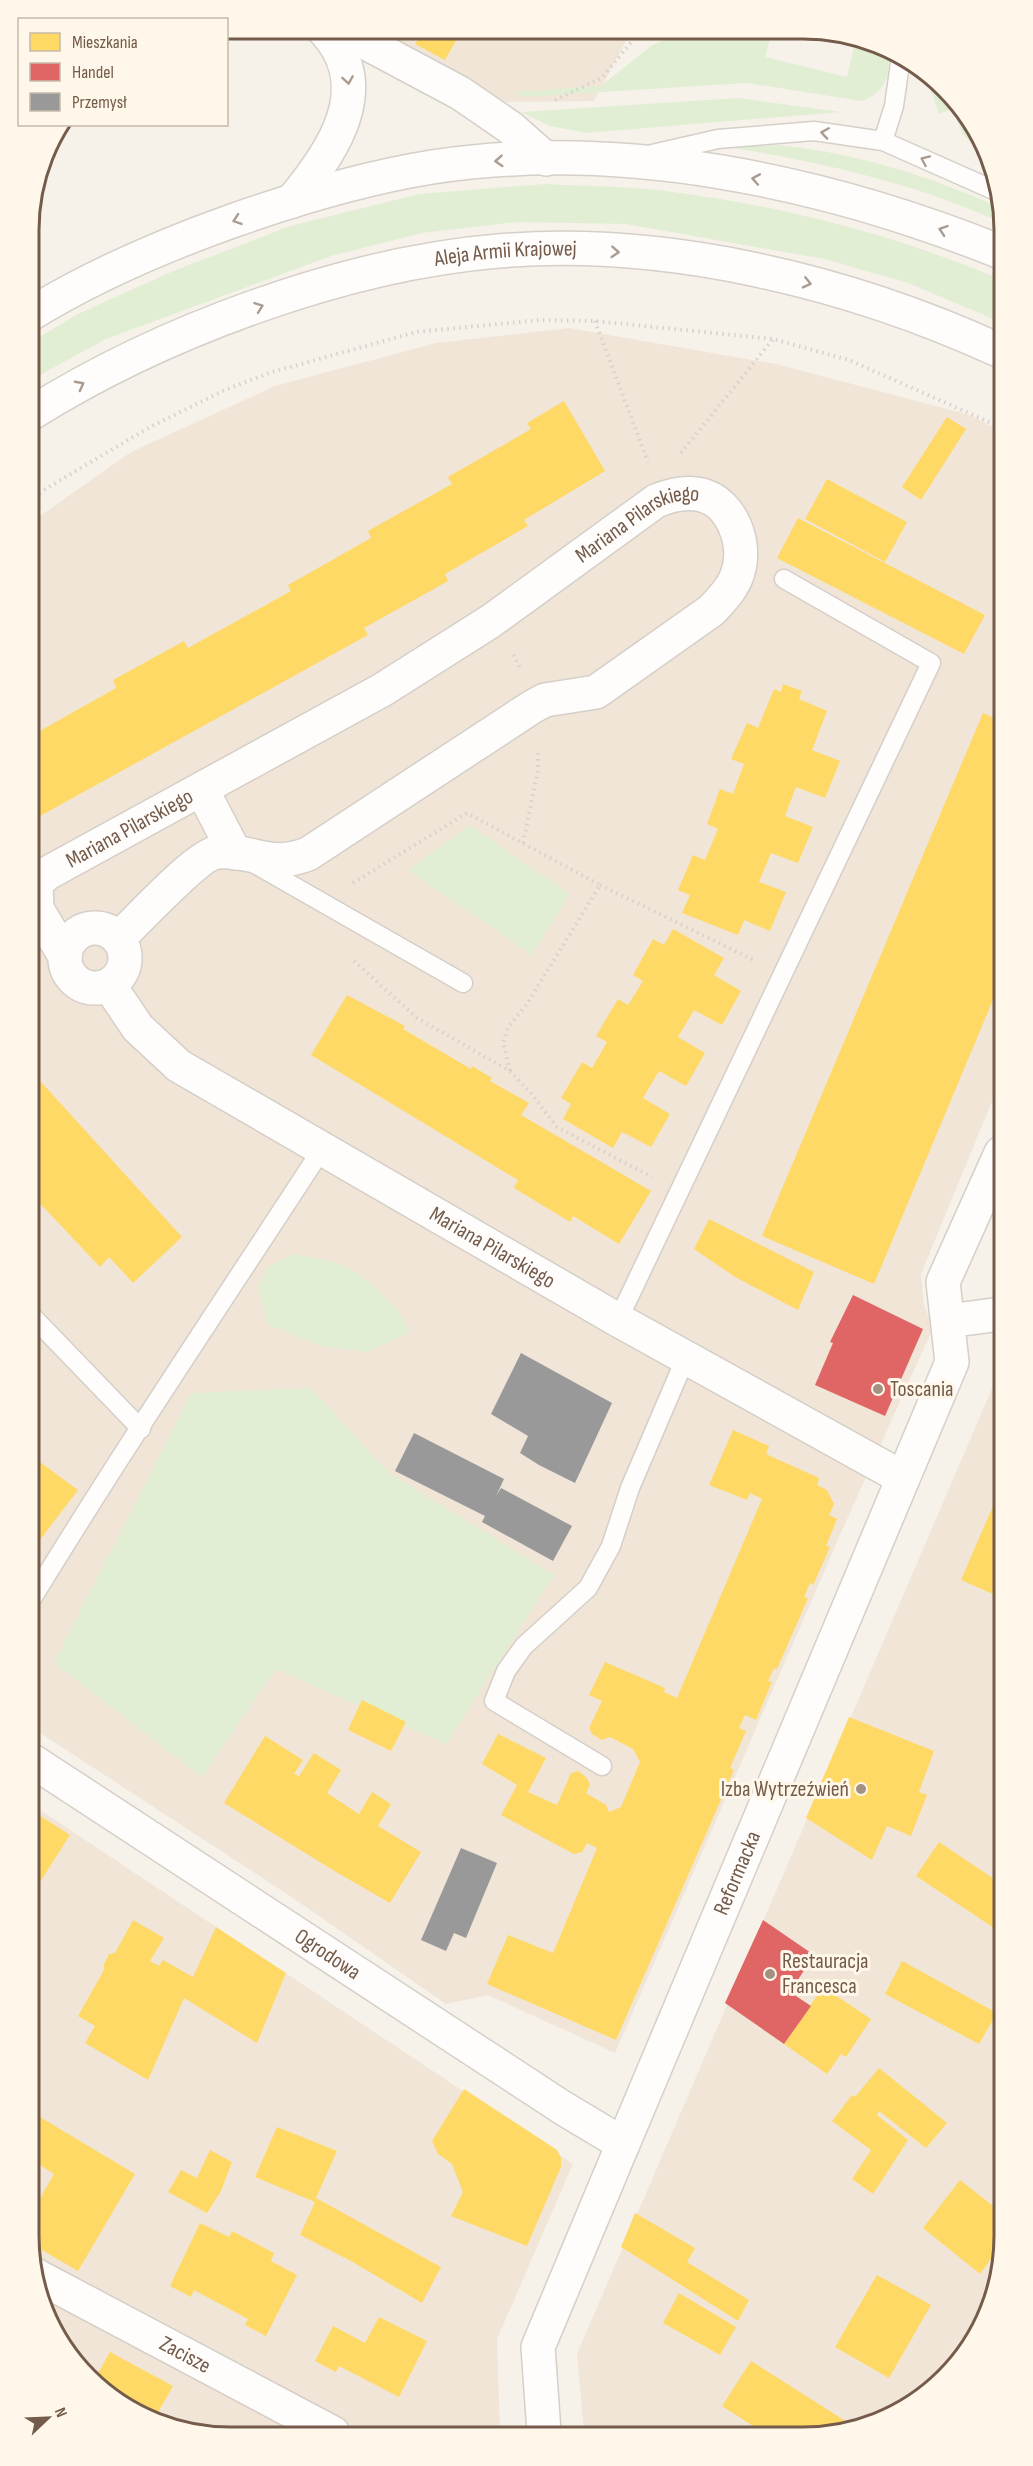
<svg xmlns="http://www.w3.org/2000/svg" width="1033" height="2466" font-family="'Sofia Sans Condensed',sans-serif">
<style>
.residential{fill:#f0e5d7}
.commercial{fill:#f4e5da}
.green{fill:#e1eed4}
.homes{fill:#ffd966}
.shops{fill:#e06666}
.industry{fill:#999}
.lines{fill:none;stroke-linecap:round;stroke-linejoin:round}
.lane-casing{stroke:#d5cfc8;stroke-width:21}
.street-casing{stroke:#d5cfc8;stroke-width:36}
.secondary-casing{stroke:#d6cfc8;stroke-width:36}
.path{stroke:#d8d0cb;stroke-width:4;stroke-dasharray:1.5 4.5;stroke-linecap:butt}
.lane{stroke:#fefdfc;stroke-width:18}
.street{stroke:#fefdfc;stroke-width:33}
.secondary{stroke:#fefdfc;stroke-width:33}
.oneway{stroke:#ab9c91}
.poi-dot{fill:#a29082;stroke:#fff8ea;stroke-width:2}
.labels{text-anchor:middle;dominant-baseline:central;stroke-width:6;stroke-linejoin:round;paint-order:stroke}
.street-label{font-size:22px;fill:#745b4a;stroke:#fff8ea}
.poi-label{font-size:22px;fill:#745b4a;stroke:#fff8ea;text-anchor:start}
.rim{fill:none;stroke:#745b4a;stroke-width:3}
</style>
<rect width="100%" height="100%" fill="#f6f2ea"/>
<!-- residential -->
<path class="residential" d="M 369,29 L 631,31 L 594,101 L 506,102 Z
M 569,328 L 776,364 L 970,415 L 998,430 L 1000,1082 L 921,1274 L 924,1305 L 933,1328 L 844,1526 L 615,2053 L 488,1995 L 446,2004 L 290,1896 L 34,1729 L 30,523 L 131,452 L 275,386 L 436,343 Z
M 1001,1375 L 1004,2249 L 989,2313 L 969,2348 L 956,2340 L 915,2404 L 855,2431 L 584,2432 L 577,2354 L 997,1377 Z
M 34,1806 L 573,2164 L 497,2339 L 500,2432 L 191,2434 L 97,2387 L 56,2337 L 35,2288 Z"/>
<!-- commercial -->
<path class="commercial" d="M 956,2339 L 969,2348 L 963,2359 L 915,2403 Z"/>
<!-- green -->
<path class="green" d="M 694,31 L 772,32 L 765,57 L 847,77 L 856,38 L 884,47 C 896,68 885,94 861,101 L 747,83 L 523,97 L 513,92 L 601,86 L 651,46 L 672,36 Z
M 933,78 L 945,87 L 984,154 L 963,135 L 952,109 L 939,114 L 931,90 Z
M 739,98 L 841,112 L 587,133 L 550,126 L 521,112 Z
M 778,145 C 856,153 927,175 998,207 L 998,221 C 911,182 821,162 727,147 Z
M 544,184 C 582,186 620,186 658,190 C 775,204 889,233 998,278 L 998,321 L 908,283 L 824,259 L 626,224 L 517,222 L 422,233 L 331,256 L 106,339 L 29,381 L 29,343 L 80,313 L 171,272 L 290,226 L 419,194 Z
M 470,825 L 569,894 L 532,955 L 408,870 Z
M 294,1254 C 311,1258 334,1260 349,1268 C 366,1277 408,1314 409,1333 L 367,1352 L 321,1346 L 267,1324 L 258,1288 L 268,1266 Z
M 311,1388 L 388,1472 L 554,1575 L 446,1744 L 276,1669 L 202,1777 L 54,1663 L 191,1393 Z"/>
<!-- homes -->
<path class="homes" d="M 424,30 L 462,30 L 445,60 L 415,44 Z
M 564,401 L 605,471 L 524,520 L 528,526 L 445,574 L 448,581 L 364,628 L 368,635 L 31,821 L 31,736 L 116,688 L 113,680 L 184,641 L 188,648 L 291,591 L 288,585 L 371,538 L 368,531 L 452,484 L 448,477 L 531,429 L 527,423 Z
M 947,417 L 966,429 L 921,500 L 902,487 Z
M 827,479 L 907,522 L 885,562 L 805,519 Z
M 798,518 L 985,615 L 964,654 L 777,558 Z
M 783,684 L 802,691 L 799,699 L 827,711 L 812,750 L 840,761 L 825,798 L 796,787 L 785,816 L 813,827 L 798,863 L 771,853 L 759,882 L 786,892 L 770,931 L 744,920 L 738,935 L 682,913 L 690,895 L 678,890 L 693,855 L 705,860 L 718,829 L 707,824 L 720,789 L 733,794 L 744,764 L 731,759 L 747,723 L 758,728 L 774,689 L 781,692 Z
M 983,713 L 999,720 L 1000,983 L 874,1284 L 762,1236 Z
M 673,929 L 724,958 L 714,975 L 741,991 L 722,1025 L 694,1010 L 678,1037 L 705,1053 L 686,1086 L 659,1071 L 643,1098 L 670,1114 L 651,1147 L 622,1132 L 613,1148 L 563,1119 L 571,1104 L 561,1098 L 582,1062 L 592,1068 L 607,1042 L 596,1036 L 618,999 L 628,1005 L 643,981 L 633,975 L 653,939 L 664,945 Z
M 347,995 L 405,1026 L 403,1029 L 471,1069 L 472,1066 L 492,1078 L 490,1081 L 529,1103 L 521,1115 L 651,1191 L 619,1244 L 573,1216 L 570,1222 L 514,1188 L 518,1180 L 311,1055 Z
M 32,1072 L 182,1237 L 133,1283 L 109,1257 L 100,1267 L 32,1195 Z
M 709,1219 L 814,1272 L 798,1310 L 735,1277 L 694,1249 Z
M 733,1430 L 769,1446 L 766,1454 L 819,1478 L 817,1485 L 827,1490 L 834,1504 L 829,1515 L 837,1519 L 826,1546 L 830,1547 L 813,1585 L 810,1583 L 804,1597 L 808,1598 L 777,1669 L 774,1668 L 768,1681 L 772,1682 L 756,1720 L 745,1715 L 739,1728 L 746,1731 L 730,1768 L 734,1770 L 616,2040 L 487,1984 L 508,1935 L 553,1953 L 597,1848 L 587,1843 L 582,1852 L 574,1854 L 501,1815 L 517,1785 L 482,1764 L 498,1734 L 546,1758 L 528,1792 L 557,1805 L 571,1773 L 578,1771 L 587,1778 L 590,1785 L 586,1793 L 606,1805 L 609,1812 L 621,1807 L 640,1762 L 633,1749 L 610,1737 L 602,1740 L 592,1734 L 589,1728 L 602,1701 L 589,1695 L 605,1662 L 665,1688 L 664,1692 L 677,1698 L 762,1499 L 750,1493 L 747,1500 L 709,1485 Z
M 33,1457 L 78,1490 L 33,1549 Z
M 1002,1485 L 1002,1598 L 961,1580 Z
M 362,1700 L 406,1722 L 391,1751 L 348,1730 Z
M 849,1717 L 934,1751 L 919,1792 L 927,1795 L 911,1836 L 887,1826 L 872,1860 L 806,1818 Z
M 265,1736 L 303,1760 L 294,1774 L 299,1776 L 314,1753 L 341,1770 L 327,1793 L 359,1814 L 372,1792 L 391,1804 L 378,1826 L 421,1852 L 390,1903 L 336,1872 L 224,1803 Z
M 34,1812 L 70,1835 L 38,1885 L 34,1882 Z
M 939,1842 L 1003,1885 L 1003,1934 L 916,1876 Z
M 133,1920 L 164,1938 L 150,1961 L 159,1966 L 163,1960 L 193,1977 L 216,1927 L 286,1973 L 257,2043 L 184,1998 L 148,2080 L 85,2043 L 95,2026 L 78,2016 L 104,1970 L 104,1964 L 109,1954 L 115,1953 Z
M 902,1961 L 997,2013 L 979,2044 L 885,1994 Z
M 823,1987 L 871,2019 L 846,2057 L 841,2054 L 827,2074 L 784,2044 Z
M 879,2068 L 947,2123 L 926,2148 L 879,2111 L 877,2115 L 908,2140 L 873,2194 L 852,2179 L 871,2150 L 832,2121 L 852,2095 L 855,2097 Z
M 464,2089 L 557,2150 L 561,2158 L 561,2167 L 527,2246 L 451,2216 L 463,2192 L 452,2164 L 438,2154 L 432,2141 Z
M 35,2114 L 135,2174 L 78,2271 L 35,2246 L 35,2207 L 54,2174 L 35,2162 Z
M 277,2127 L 337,2151 L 316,2198 L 441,2267 L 422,2303 L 351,2261 L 300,2235 L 315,2202 L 255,2177 Z
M 210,2150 L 232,2162 L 221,2191 L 207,2213 L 168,2192 L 181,2170 L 197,2178 Z
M 960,2180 L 1002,2213 L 996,2222 L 1004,2228 L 1004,2241 L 980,2274 L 923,2228 Z
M 635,2213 L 695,2248 L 687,2262 L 749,2300 L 738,2321 L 621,2247 Z
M 200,2223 L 229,2237 L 232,2231 L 274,2253 L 271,2261 L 297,2275 L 266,2336 L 245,2325 L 248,2319 L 194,2290 L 191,2297 L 170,2286 Z
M 877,2275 L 931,2305 L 889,2378 L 835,2347 Z
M 679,2293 L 736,2327 L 720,2355 L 663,2323 Z
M 379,2317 L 427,2341 L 399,2397 L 339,2366 L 336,2372 L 315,2361 L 333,2326 L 365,2343 Z
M 110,2352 L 173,2386 L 156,2416 L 97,2387 L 93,2382 Z
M 751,2361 L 858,2429 L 761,2431 L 722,2406 Z"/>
<!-- shops -->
<path class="shops" d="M 853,1295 L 923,1329 L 885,1416 L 815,1385 L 833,1343 L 830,1342 Z
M 763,1920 L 814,1955 L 790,1992 L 811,2006 L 784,2044 L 725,2003 Z"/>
<!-- industry -->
<path class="industry" d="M 521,1353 L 612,1403 L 575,1483 L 539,1465 L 520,1453 L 528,1436 L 491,1414 Z
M 414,1433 L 504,1479 L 496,1496 L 501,1488 L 572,1526 L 553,1561 L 482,1522 L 485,1516 L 395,1471 Z
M 461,1848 L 497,1863 L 466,1938 L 454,1933 L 446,1951 L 421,1940 Z"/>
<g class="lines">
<!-- lane casing -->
<g class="lane-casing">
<path id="lane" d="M 883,141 L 894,106 L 901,56
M 652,154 L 718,139 L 814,131 L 883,141 L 998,192
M 255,864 L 463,983
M 32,1316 L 141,1429
M 618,1320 L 931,663 L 784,579
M 33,1597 C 126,1445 225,1298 322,1149
M 602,1766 L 494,1701 L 506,1671 L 524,1646 L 588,1588 L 611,1546 L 630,1488 L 686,1357"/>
</g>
<!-- street casing -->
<g class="street-casing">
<g id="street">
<path d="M 340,29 L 460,93 L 511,128 L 546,159"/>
<path d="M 292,201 C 333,152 378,86 323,29"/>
<path d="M 202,790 L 235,853"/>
<circle cx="95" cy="958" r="30"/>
<path id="s1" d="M 65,956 L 37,909 L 36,884 L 46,874 L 382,690 L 491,621 L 656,501 C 670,495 686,491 702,495 C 732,503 747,543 738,572 C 734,587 722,599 712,610 L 596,692 L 545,700 L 532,707 L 308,854 C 269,869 252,849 218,852 C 198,854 136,922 118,939"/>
<path id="s2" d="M 109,985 L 138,1028 L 179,1066 L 618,1320 L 903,1478"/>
<path d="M 948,1321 L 1001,1314"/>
<path id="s3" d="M 623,2144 L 952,1362 L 943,1282 L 1001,1153"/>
<path id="s4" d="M 35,2275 L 333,2433"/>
</g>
</g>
<!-- secondary casing -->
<g class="secondary-casing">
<g id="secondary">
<path d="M 29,315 C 92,276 162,246 232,221 C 297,198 364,178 432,167 C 621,138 823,181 998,251"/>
<path id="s5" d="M 30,414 C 161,332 343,264 498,251 C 665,237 847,281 998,350"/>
<path id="s6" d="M 34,1762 L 563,2108 L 623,2144 L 538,2347 L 544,2432"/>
</g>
</g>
<!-- path -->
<path class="path" d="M 555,100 L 602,78 L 640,31
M 595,321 L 648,462
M 681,453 L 773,339
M 30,501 L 42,491 L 150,427 L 225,390 L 269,373 L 416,332 L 540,320 L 595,321 L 773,339 L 849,360 L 998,426
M 513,655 L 521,669
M 523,843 L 538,770 L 538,752
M 353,883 L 467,813 L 600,885 L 527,1004 L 509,1026 L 503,1042 L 510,1071
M 600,885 L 754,960
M 354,961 L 417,1018 L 510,1071 L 530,1092 L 557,1127 L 652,1177
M 371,2428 L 381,2433"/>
<!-- lane -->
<use href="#lane" class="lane"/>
<!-- street -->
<use href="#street" class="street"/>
<!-- secondary -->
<use href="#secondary" class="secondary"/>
</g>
<!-- one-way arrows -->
<defs><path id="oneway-chevron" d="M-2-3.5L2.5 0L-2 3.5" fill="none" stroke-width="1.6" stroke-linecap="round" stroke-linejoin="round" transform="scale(1.5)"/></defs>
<g class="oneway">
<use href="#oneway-chevron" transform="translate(348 80) rotate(81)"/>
<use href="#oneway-chevron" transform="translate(825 133) rotate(-171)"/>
<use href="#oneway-chevron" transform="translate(925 160) rotate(-156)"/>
<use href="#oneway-chevron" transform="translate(499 161) rotate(176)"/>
<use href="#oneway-chevron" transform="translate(756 179) rotate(-170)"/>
<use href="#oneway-chevron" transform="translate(237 220) rotate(161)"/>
<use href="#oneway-chevron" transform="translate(943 230) rotate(-161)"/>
<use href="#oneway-chevron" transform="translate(615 252) rotate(4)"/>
<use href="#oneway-chevron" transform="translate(807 283) rotate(13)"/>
<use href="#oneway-chevron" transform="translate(259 307) rotate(-20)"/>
<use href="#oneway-chevron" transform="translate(80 385) rotate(-28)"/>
</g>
<!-- markers -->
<g class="poi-dot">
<circle cx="878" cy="1389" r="6"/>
<circle cx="861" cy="1789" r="6"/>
<circle cx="770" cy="1974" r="6"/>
</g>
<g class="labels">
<!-- street labels -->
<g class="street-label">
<text stroke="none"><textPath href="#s5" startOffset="507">Aleja Armii Krajowej</textPath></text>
<text stroke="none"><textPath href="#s1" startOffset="784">Mariana Pilarskiego</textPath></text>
<text stroke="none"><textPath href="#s1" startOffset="189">Mariana Pilarskiego</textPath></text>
<text stroke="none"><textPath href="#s2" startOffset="470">Mariana Pilarskiego</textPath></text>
<text stroke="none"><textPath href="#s3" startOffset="294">Reformacka</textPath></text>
<text stroke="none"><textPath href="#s6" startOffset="351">Ogrodowa</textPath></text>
<text stroke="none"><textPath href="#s4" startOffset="170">Zacisze</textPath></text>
</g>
<!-- poi labels -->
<g class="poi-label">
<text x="890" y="1389">Toscania</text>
<text x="849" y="1789" text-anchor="end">Izba Wytrzeźwień</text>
<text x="782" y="1961">Restauracja<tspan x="782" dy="25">Francesca</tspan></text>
</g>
</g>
<!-- crop -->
<path d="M0 0H1033V2466H0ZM230 39H803A191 191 0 0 1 994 230V2236A191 191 0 0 1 803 2427H230A191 191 0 0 1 39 2236V230A191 191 0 0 1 230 39Z" fill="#fff8ea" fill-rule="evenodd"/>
<path class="rim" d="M230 39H803A191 191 0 0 1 994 230V2236A191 191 0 0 1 803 2427H230A191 191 0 0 1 39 2236V230A191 191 0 0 1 230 39Z"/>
<!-- legend -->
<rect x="18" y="18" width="210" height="108" fill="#fff8ea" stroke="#c7b9aa" stroke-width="1.5"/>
<rect x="30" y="33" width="30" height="18" fill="#ffd966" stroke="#c7b9aa" stroke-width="1.5"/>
<text x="72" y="48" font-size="18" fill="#745b4a">Mieszkania</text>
<rect x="30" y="63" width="30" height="18" fill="#e06666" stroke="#c7b9aa" stroke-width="1.5"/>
<text x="72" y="78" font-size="18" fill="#745b4a">Handel</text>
<rect x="30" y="93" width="30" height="18" fill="#999999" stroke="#c7b9aa" stroke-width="1.5"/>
<text x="72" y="108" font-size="18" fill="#745b4a">Przemysł</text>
<!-- north arrow -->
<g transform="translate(48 2418) rotate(67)" stroke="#fff8ea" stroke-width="4.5" paint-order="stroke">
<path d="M0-4.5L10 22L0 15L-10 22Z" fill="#745b4a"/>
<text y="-9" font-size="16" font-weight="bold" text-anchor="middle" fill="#745b4a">N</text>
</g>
</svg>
